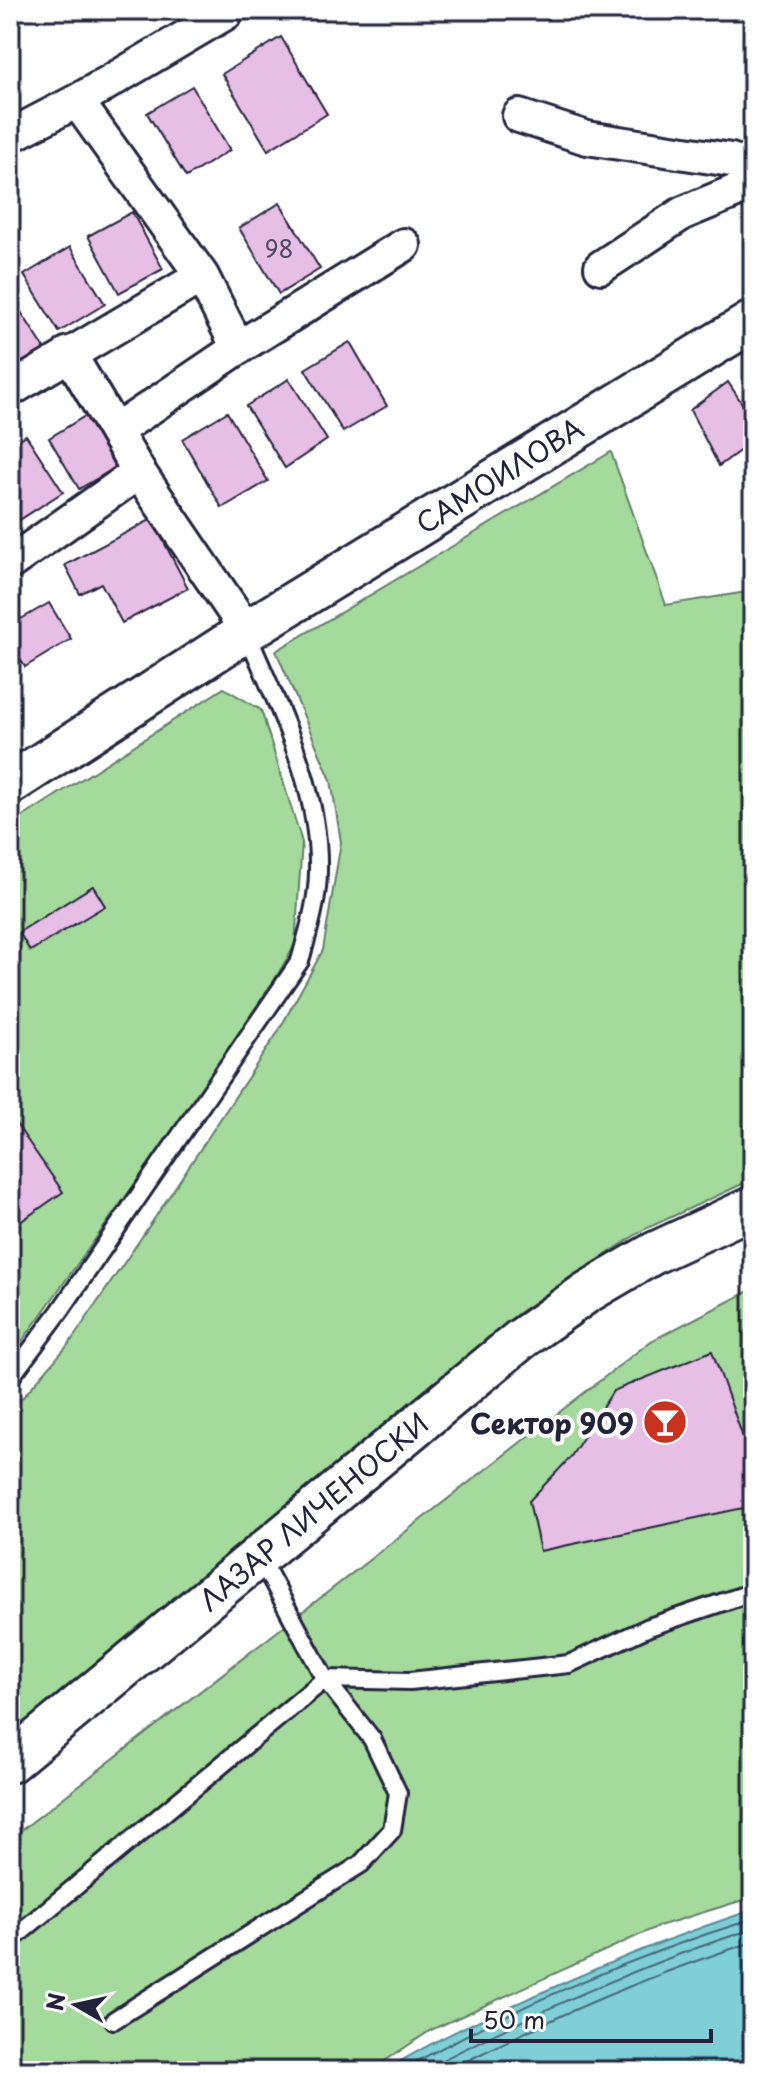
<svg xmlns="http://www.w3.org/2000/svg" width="763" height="2081" font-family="'Playpen Sans',sans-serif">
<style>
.green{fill:#a5da9d;stroke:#647e6c;stroke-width:2}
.water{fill:#7ecfd8;stroke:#598a99;stroke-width:2}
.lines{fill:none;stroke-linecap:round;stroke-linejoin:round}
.shore{stroke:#47677a;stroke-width:2}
.building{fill:#e7bee6;stroke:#22223b;stroke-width:2}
.service-casing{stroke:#22223b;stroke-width:22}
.minor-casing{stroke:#22223b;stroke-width:38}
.tertiary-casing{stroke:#22223b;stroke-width:46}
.service{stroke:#fff;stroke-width:16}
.minor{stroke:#fff;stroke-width:32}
.tertiary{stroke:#fff;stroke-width:40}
.labels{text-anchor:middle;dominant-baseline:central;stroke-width:8;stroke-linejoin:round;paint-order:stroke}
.number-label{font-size:24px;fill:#534966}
.street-label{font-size:28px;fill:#22223b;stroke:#fff}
.poi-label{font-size:28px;font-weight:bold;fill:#22223b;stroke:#fff;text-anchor:end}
</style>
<rect width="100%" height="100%" fill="#fff"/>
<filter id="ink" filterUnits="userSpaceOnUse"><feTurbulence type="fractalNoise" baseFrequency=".0125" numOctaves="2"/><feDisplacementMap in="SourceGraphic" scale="16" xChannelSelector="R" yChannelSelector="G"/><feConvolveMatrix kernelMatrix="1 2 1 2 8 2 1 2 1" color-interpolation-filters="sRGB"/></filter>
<g filter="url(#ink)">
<!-- green -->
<path class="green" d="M 611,452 L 666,605 L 753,591 L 753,1179 L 643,1230 L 520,1312 L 10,1737 L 10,1412 L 69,1344 L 154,1219 L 278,1032 L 323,950 L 341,842 L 331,780 L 276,651 Z
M 224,688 L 261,710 L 302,842 L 295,945 L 243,1033 L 10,1358 L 10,825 Z
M 753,1289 L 753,1897 L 659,1926 L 431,2030 L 370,2071 L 10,2071 L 10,1839 L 651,1341 Z"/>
<!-- water -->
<path class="water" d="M 753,1910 L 753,2071 L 385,2071 C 434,2039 490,2015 543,1992 C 612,1961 681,1933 753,1910 Z"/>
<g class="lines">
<!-- shore -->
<path class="shore" d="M 400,2071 C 508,2009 634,1956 753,1919
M 421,2071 C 528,2016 638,1965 753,1929
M 447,2071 C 546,2020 647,1975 753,1942"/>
</g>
<!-- building -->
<path class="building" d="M 281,37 L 327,114 L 268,150 L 222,74 Z
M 192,86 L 230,150 L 186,177 L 147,113 Z
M 280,203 L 320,269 L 279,294 L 239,228 Z
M 132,212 L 163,269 L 119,293 L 88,236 Z
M 70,247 L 105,304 L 59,332 L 24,275 Z
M 10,295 L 45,349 L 10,372 Z
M 350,342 L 387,406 L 343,432 L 305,369 Z
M 289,379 L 327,440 L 285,468 L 246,406 Z
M 728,382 L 753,420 L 753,441 L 719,466 L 690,410 Z
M 95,410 L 125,462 L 79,489 L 49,438 Z
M 227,412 L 268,481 L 222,508 L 182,439 Z
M 26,435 L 63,492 L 18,521 L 10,508 L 10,446 Z
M 152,519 L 188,588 L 122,623 L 101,583 L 80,594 L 65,565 Z
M 10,600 L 21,619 L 49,603 L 71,639 L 25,667 L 17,654 L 10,659 Z
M 93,886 L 105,906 L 30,951 L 19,932 Z
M 10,1115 L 63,1192 L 10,1229 Z
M 712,1351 L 749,1454 L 753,1471 L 753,1506 L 540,1551 L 529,1501 L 570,1458 L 613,1391 Z"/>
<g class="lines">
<!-- service casing -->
<g class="service-casing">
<path id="service" d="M 10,1378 L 60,1311 L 300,961 C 308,932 318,901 318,871 C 320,786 279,710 247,633
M 10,1941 L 325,1679 L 410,1681 L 569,1664 L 649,1627 L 753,1592
M 114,2020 L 361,1864 L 392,1830 L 398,1793 L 372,1739 L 325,1679 L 260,1558"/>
</g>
<!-- minor casing -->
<g class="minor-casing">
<path id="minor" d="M 77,101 L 202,276 L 238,348
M 519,116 L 587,138 L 731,160 L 753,168
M 10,136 L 77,101 L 226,13
M 601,267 L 683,213 L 753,184
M 69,353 L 139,472 L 247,631
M 10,390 L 202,276
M 117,430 L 238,348 L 404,245
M 10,563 L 139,472"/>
</g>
<!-- tertiary casing -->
<g class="tertiary-casing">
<path id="tertiary" d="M 10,784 L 247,631 L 753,321
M 10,1762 L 521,1339 L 586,1293 L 654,1253 L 753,1207"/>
</g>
<!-- service -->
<use href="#service" class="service"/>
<!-- minor -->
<use href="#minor" class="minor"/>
<!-- tertiary -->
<use href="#tertiary" class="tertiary"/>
</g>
</g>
<!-- icons -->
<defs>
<g id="bar-disc" transform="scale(2.3)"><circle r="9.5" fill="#c8321e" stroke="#fff"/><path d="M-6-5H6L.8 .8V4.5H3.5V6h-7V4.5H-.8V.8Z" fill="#fff"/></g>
</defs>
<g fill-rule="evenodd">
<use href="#bar-disc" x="665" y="1422"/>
</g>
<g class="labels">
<!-- number labels -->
<g class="number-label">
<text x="279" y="248">98</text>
</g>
<!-- street labels -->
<g class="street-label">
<text transform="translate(499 475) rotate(-32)">САМОИЛОВА</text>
<text transform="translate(313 1511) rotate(-40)">ЛАЗАР ЛИЧЕНОСКИ</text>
</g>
<!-- poi labels -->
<g class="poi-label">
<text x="634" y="1422">Сектор 909</text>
</g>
</g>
<!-- margin -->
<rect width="763" height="2081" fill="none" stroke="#fff" stroke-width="40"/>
<rect x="20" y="20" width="723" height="2041" fill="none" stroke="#22223b" stroke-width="3" filter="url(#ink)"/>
<!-- north arrow -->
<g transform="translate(76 2005) rotate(279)" stroke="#ffffff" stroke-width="6" paint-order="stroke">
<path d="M0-6L14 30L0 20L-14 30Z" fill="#22223b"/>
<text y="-12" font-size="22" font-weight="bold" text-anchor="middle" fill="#22223b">N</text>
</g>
<!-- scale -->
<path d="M471 2029v12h240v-12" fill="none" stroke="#22223b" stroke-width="4"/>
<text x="483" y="2029" font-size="24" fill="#22223b" stroke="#ffffff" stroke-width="6" paint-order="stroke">50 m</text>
</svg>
